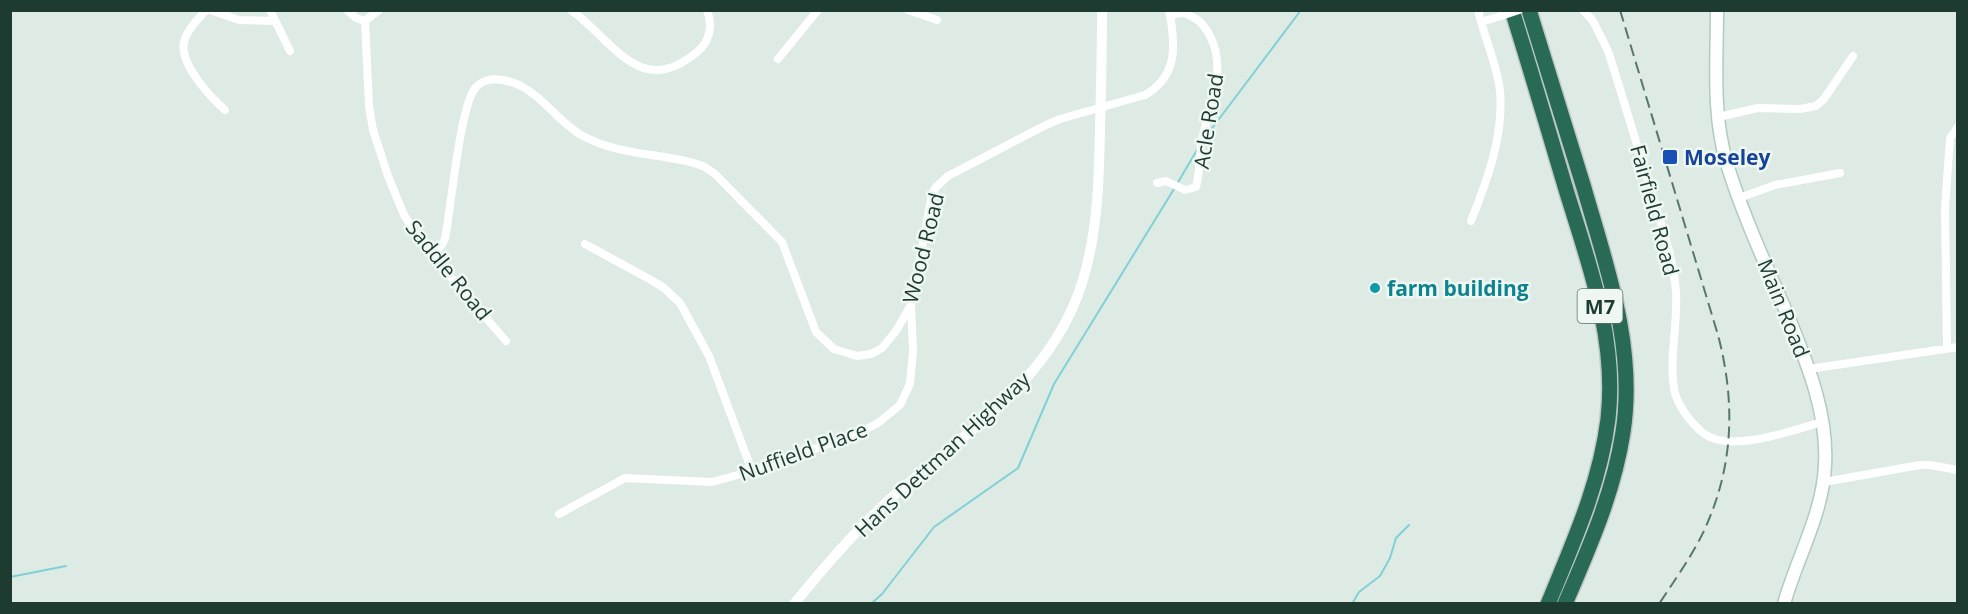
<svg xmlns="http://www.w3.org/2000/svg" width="1968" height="614" font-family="'Open Sans',sans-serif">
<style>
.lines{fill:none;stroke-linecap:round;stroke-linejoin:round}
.stream{stroke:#80d0d5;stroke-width:2}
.secondary-casing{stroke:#b0cbbf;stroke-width:15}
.motorway-casing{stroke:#c0c8c5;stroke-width:18}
.minor{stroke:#fff;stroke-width:8}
.tertiary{stroke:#fff;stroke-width:10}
.secondary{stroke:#fff;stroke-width:12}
.motorway{stroke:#286a56;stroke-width:15}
.rail{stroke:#58776c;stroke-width:2;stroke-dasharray:12 6;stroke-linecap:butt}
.minor-bridge{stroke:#fff;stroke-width:8}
.transit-dot{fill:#1a4fb4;stroke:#eef7f2;stroke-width:2}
.culture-dot{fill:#0f9aa8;stroke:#eef7f2;stroke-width:2}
.labels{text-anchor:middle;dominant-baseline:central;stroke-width:5;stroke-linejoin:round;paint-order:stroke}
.shield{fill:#eef7f2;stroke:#5c736b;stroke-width:1.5}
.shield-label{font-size:20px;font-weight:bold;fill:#1e3b31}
.street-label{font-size:21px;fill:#1e3b31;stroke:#eef7f2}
.transit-label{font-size:21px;font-weight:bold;fill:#164399;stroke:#eef7f2;text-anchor:start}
.culture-label{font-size:21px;font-weight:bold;fill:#0d838f;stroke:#eef7f2;text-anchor:start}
</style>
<rect width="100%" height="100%" fill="#ddebe4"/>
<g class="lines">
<!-- stream -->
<path class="stream" d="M 1207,135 L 1301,10
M 1177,184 L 1197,150
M 10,577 L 66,566
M 871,604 L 882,594 L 934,527 L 1018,468 L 1054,384 L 1174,189
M 1352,604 L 1359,592 L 1380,576 L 1390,558 L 1396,538 L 1409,525"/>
<!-- secondary casing -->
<g class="secondary-casing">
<path id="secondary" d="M 1717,10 C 1717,62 1712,115 1727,164 C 1743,216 1767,267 1788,316 C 1807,363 1828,413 1825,465 C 1823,514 1797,557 1784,604"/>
</g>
<!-- motorway casing -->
<g class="motorway-casing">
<path id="motorway" d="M 1512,10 C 1531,71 1549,132 1567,193 C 1590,267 1617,340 1608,419 C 1600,484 1573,543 1548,604
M 1529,10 C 1548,70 1566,129 1584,188 C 1607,268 1636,348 1623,432 C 1614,492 1589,548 1565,604"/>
</g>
<!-- minor -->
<path class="minor" d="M 206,10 C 198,20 187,29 184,42 C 179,63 210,97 225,110
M 210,10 L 239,20 L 275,21
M 270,10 L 290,51
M 347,10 L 356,18 L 365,21 L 379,10
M 571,10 C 614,41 640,100 697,52 C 710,42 713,25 707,10
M 908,10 L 937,20
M 1583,10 L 1593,21 L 1608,51 C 1622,94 1635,138 1648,182 C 1659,218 1673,254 1676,292 C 1678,323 1669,359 1674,388 C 1676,404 1691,423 1703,433 C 1729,454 1793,430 1822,422
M 365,21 L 369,106 L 373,130 L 388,176 L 404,215 L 424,246 L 506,341
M 1481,22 L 1501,16
M 778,59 L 818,10
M 1718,117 L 1758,108 L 1800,109 L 1816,106 L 1824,99 L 1853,56
M 1157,183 L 1166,181 L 1185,190 L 1196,187 C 1200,172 1199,156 1202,141 C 1208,106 1228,71 1210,36 C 1206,29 1203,23 1196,19 C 1186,13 1180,10 1170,17
M 1739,198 L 1775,185 L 1840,173
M 1471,221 C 1487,181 1504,135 1500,91 C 1497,64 1484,37 1478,10
M 585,244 L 651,280 L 664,288 L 680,303 L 709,356 L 752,471
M 432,255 L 441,246 L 445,239 C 451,209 460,104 476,87 C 488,75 505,79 519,85 C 544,97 559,123 583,136 C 618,155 657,153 694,163 L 705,167 L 715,174 L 782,242 L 816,332 L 834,349 L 857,356 L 871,354 L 882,348 L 896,331 L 911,305 L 932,194 L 936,187 L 948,176 L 1046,125 L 1060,119 L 1145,95 C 1178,76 1176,45 1169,10
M 1947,348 L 1945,207 L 1950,138 L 1958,127
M 1809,369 L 1958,347
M 1824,482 L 1920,465 L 1930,465 L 1958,470
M 559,514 L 625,478 L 712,482 L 752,471 L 857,434 L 878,423 L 900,405 L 910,384 L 913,351 L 911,305"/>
<!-- tertiary -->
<path class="tertiary" d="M 794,604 C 824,567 855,531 889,500 C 967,430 1059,377 1086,269 C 1098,223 1099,176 1100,129 C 1101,89 1102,50 1102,10"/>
<!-- secondary -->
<use href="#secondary" class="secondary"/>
<!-- motorway -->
<use href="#motorway" class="motorway"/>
<!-- rail -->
<path class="rail" d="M 1620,10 L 1718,335 C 1735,400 1734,462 1707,524 C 1695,552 1676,578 1659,604"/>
<!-- minor-bridge -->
<path class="minor-bridge" d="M 1501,16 L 1519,10"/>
</g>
<!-- markers -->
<rect class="transit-dot" x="1662" y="149" width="16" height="16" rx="3"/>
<circle class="culture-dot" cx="1375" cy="288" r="6"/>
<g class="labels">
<!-- shield labels -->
<rect class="shield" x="1577.5" y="289" width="45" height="34" rx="4.5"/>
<g class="shield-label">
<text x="1600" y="306">M7</text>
</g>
<!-- street labels -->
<g class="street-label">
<text transform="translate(1208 121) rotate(-81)">Acle Road</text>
<text transform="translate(1655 210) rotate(75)">Fairfield Road</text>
<text transform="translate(923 248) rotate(-76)">Wood Road</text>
<text transform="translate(449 270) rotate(51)">Saddle Road</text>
<text transform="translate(1784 308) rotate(68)">Main Road</text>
<text transform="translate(803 451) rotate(-20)">Nuffield Place</text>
<text transform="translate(942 454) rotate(-43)">Hans Dettman Highway</text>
</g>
<!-- transit labels -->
<g class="transit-label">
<text x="1684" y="157">Moseley</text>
</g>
<!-- culture labels -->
<g class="culture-label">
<text x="1387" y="288">farm building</text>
</g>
</g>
<!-- border -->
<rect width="1968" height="614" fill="none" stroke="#1e3b31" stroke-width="24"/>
</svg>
